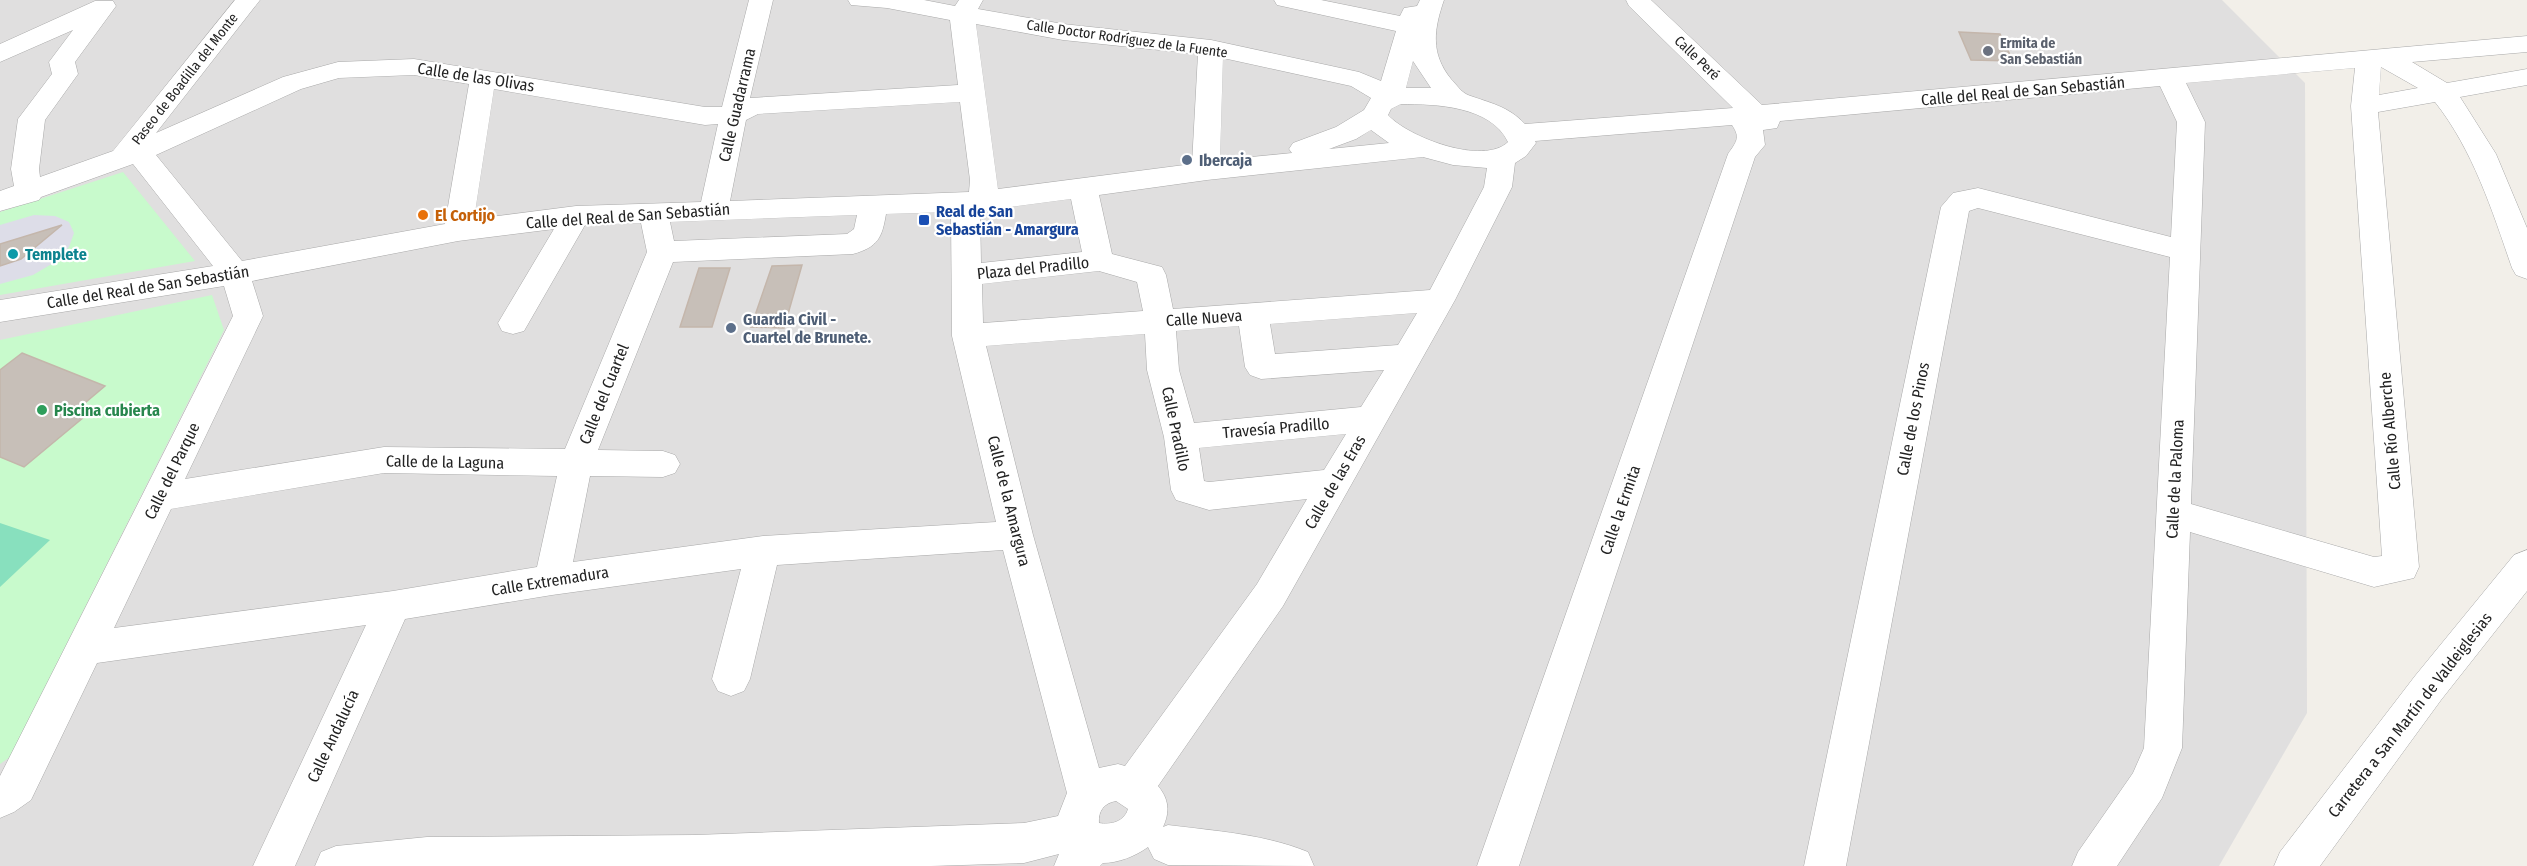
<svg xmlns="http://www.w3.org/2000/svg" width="2527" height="866" font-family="'Fira Sans Condensed',sans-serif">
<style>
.residential{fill:#e0dfdf}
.park{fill:#c8facc}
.pitch{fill:#88e0be}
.plaza{fill:#dddde8}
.building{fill:#c7bfb8;stroke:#c4b6ab;stroke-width:1.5}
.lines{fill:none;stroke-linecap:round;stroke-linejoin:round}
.minor-casing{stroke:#a9a9a9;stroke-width:1}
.minor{fill:#fff;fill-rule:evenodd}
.worship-dot{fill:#6b7280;stroke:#fff;stroke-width:2}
.service-dot{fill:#5c6f8a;stroke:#fff;stroke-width:2}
.food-dot{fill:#e8710a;stroke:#fff;stroke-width:2}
.transit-dot{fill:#1a4fb4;stroke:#fff;stroke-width:2}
.culture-dot{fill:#0f9aa8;stroke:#fff;stroke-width:2}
.leisure-dot{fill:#2e9e5b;stroke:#fff;stroke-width:2}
.labels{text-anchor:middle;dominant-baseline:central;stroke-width:4.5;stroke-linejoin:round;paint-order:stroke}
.far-street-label{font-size:14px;fill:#222;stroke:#fff}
.far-worship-label{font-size:14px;font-weight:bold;fill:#5b616d;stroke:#fff;text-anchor:start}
.street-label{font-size:16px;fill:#222;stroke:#fff}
.service-label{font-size:16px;font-weight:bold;fill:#4e5e75;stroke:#fff;text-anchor:start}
.transit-label{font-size:16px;font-weight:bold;fill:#164399;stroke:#fff;text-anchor:start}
.food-label{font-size:16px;font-weight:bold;fill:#c56008;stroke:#fff;text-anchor:start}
.culture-label{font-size:16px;font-weight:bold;fill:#0d838f;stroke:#fff;text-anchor:start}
.leisure-label{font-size:16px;font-weight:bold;fill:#27864d;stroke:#fff;text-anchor:start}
</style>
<rect width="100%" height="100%" fill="#f2efe9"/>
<!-- residential -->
<path class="residential" d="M 0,0 L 2222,0 L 2305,83 L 2307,713 L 2219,866 L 0,866 Z"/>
<!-- park -->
<path class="park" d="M 123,172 L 195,261 L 0,295 L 0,212 Z
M 212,295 L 224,330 L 10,757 L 0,764 L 0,340 Z"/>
<!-- pitch -->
<path class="pitch" d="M 0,523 L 50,540 L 0,587 Z"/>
<!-- plaza -->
<path class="plaza" d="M 34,215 L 55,216 L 69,222 L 74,233 L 69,247 L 55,262 L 33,275 L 0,284 L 0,225 Z"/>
<!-- building -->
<path class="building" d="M 1959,32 L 2000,34 L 2013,61 L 1971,60 Z
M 62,225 L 21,259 L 0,266 L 0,244 Z
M 802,265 L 784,328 L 751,327 L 772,266 Z
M 699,268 L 730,268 L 712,327 L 680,327 Z
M 22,353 L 105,386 L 79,408 L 90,412 L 24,467 L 0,457 L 0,370 Z"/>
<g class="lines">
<!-- minor casing -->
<g class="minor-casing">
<path id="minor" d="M 235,0 L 260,0 L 156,133 L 283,77 L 338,62 L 414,59 L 705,107 L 722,107 L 749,0 L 773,0 L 750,98 L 958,85 L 950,20 L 887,8 L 851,5 L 848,0 L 924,0 L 955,6 L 959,0 L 983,0 L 978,9 L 1063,24 L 1211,40 L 1359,72 L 1381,81 L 1396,31 L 1277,5 L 1274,0 L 1321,0 L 1400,16 L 1404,8 L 1417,6 L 1420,0 L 1444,0 C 1434,29 1430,53 1451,79 C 1456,84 1461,92 1468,95 C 1490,103 1508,106 1525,124 L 1733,108 L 1629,6 L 1626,0 L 1651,0 L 1762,105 L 2527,36 L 2527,52 L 2412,62 L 2447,83 L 2527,69 L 2527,85 L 2460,97 L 2496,154 L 2527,228 L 2527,279 L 2516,275 L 2512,268 C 2492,210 2473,150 2435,102 L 2378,112 L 2419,567 L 2414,578 L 2374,587 L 2190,532 L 2182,748 L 2162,798 L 2117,866 L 2072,866 L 2078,852 L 2133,773 L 2144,748 L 2170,257 L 1978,208 L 1969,211 L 1846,866 L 1804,866 L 1941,207 L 1953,193 L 1978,188 L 2171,237 L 2177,122 L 2160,86 L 1780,121 L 1777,128 L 1763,130 L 1765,145 L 1755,157 L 1519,866 L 1477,866 L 1728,154 C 1736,142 1741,138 1732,125 L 1535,141 L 1536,143 L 1526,156 L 1515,163 L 1512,187 L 1455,300 L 1283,606 L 1158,786 C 1169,799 1170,812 1163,827 L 1168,825 C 1215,831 1264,834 1308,852 L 1314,866 L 1168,865 L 1154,859 L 1148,847 C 1136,856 1118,863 1103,863 L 1100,866 L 1054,866 L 1059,854 L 1024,863 L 931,866 L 315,866 L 321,852 L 336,846 L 427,837 L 695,835 L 1024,823 L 1058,816 L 1067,793 L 1003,550 L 777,565 L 750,679 L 744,691 L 731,696 L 718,691 L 712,679 L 741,569 L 552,595 L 405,619 L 295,866 L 253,866 L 366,625 L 97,663 L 31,800 L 14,812 L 0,818 L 0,776 L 233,316 L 224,286 L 0,322 L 0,300 L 213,266 L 133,164 L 41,197 L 39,200 L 0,211 L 0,191 L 14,186 L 11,169 L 18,119 L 52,74 L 49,62 L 73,30 L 0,62 L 0,44 L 95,1 L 113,1 L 116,6 L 75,62 L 78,74 L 45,120 L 39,169 L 40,177 L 113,151 ZM 976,24 L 1063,40 L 1198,54 L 1192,164 L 998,189 ZM 1223,58 L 1351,86 L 1371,98 L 1364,110 L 1336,127 L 1293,143 L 1289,149 L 1292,153 L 1220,160 ZM 1413,61 L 1431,88 L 1406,88 ZM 2381,67 L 2418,88 L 2379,95 ZM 2355,68 L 2351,106 L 2382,556 L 2374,557 L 2191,504 L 2205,122 L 2186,83 ZM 414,75 L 469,84 L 445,224 L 242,261 L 156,155 L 301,89 L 339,78 ZM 494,89 L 705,125 L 718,124 L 701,202 L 576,206 L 474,219 ZM 960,102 L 970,180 L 969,192 L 730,201 L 746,120 L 758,114 ZM 1401,104 C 1436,104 1491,106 1508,142 C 1483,166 1408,137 1388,115 L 1391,109 ZM 1371,130 L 1389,143 L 1329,149 L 1356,139 ZM 1423,157 L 1453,165 L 1487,168 L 1484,187 L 1430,290 L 1173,309 L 1166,275 L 1162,267 L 1112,254 L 1099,195 L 1207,180 ZM 1071,199 L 1082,252 L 981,263 L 980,211 ZM 951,212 L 952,336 L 996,522 L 763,536 L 573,562 L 590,476 L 663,477 L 675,473 L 680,464 L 675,455 L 663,451 L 598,450 L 673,262 L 853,254 C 878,247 882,238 886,214 ZM 857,215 L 854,229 L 847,234 L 674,241 L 670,222 ZM 641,223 L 647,252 L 565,449 L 384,447 L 185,479 L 263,316 L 252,281 L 458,241 L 554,229 L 498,323 L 502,331 L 513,334 L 524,331 L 585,225 ZM 1099,271 L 1137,282 L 1143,311 L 983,323 L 982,284 ZM 1417,313 L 1398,345 L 1275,354 L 1270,324 ZM 1239,326 L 1245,367 L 1250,375 L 1261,379 L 1384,370 L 1361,407 L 1194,423 L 1179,370 L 1176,331 ZM 1145,334 L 1147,370 L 1164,437 L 1171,490 L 1176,500 L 1209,510 L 1307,499 L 1257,584 L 1125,766 L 1118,764 L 1099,768 L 1033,535 L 986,346 ZM 1346,434 L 1324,470 L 1209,482 L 1204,481 L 1199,448 ZM 384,473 L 557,476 L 537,567 L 393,591 L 114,628 L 171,509 ZM 1116,801 L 1128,809 C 1124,822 1111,825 1099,823 C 1098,811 1104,803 1116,801 Z
M 2527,550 L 2527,591 L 2441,700 L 2320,866 L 2274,866 L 2280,852 L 2415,676 L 2514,555 Z"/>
</g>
<!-- minor -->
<use href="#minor" class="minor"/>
</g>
<!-- markers -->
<circle class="worship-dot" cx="1988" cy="51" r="6"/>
<g class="service-dot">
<circle cx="1187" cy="160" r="6"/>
<circle cx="731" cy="328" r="6"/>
</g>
<circle class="food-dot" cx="423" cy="215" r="6"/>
<rect class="transit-dot" x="918" y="214" width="12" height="12" rx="3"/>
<circle class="culture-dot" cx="13" cy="254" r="6"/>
<circle class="leisure-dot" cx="42" cy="410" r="6"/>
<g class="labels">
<!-- far-street labels -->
<g class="far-street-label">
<text transform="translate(1127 39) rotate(8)">Calle Doctor Rodríguez de la Fuente</text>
<text transform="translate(1697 58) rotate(44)">Calle Peré</text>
<text transform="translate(185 79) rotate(-52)">Paseo de Boadilla del Monte</text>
</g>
<!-- far-worship labels -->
<g class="far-worship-label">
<text x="2000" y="43">Ermita de<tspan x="2000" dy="16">San Sebastián</tspan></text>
</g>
<!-- street labels -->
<g class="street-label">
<text transform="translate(476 77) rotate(9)">Calle de las Olivas</text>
<text transform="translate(2023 91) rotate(-5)">Calle del Real de San Sebastián</text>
<text transform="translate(737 105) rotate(-77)">Calle Guadarrama</text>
<text transform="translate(628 216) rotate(-4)">Calle del Real de San Sebastián</text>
<text transform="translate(1033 268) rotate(-6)">Plaza del Pradillo</text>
<text transform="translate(148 287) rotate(-9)">Calle del Real de San Sebastián</text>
<text transform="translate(1204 318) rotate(-4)">Calle Nueva</text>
<text transform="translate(604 394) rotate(-68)">Calle del Cuartel</text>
<text transform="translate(1913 419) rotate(-79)">Calle de los Pinos</text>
<text transform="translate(1276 428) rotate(-5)">Travesía Pradillo</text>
<text transform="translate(1176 429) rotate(78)">Calle Pradillo</text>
<text transform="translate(2390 431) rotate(-95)">Calle Río Alberche</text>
<text transform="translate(445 462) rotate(1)">Calle de la Laguna</text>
<text transform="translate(172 471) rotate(-64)">Calle del Parque</text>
<text transform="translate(2175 479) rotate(-87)">Calle de la Paloma</text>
<text transform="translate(1335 482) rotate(-60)">Calle de las Eras</text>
<text transform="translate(1009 501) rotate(76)">Calle de la Amargura</text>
<text transform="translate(1620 510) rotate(-71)">Calle la Ermita</text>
<text transform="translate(550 581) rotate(-9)">Calle Extremadura</text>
<text transform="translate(2410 715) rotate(-52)">Carretera a San Martín de Valdeiglesias</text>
<text transform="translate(333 736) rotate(-65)">Calle Andalucía</text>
</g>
<!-- service labels -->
<g class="service-label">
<text x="1199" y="160">Ibercaja</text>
<text x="743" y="319">Guardia Civil -<tspan x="743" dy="18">Cuartel de Brunete.</tspan></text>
</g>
<!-- transit labels -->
<g class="transit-label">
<text x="936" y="211">Real de San<tspan x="936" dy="18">Sebastián - Amargura</tspan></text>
</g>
<!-- food labels -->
<g class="food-label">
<text x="435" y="215">El Cortijo</text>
</g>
<!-- culture labels -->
<g class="culture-label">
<text x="25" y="254">Templete</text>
</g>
<!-- leisure labels -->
<g class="leisure-label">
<text x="54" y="410">Piscina cubierta</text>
</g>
</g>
</svg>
